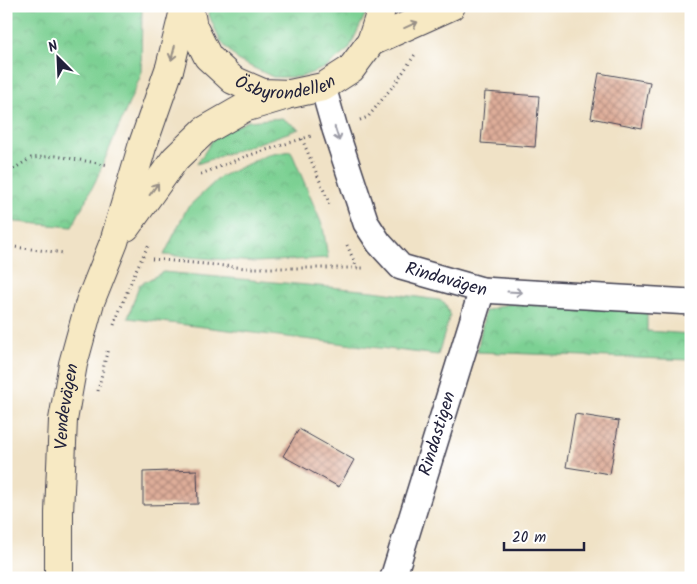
<svg xmlns="http://www.w3.org/2000/svg" width="697" height="584" font-family="Kalam,sans-serif">
<style>
.park{fill:url(#park-crowns);stroke:#4f7967}
.building{fill:url(#building-cross-hatch)}
.lines{fill:none;stroke-linecap:round;stroke-linejoin:round}
.street-casing{stroke:#413f50;stroke-width:28}
.secondary-casing{stroke:#413f50;stroke-width:30}
.path{stroke:#413f50;stroke-width:3;stroke-dasharray:1 4;stroke-linecap:butt}
.street{stroke:#fff;stroke-width:25}
.secondary{stroke:#f7e9c3;stroke-width:28}
.oneway{stroke:#978f86}
.oneway2{stroke:#9c9ca7}
.labels{text-anchor:middle;dominant-baseline:central;stroke-width:5;stroke-linejoin:round;paint-order:stroke}
.street-label{font-size:18px;fill:#22223b;stroke:#fff}
</style>
<defs>
<pattern id="park-crowns" width="20" height="18" patternUnits="userSpaceOnUse" patternTransform="scale(1.25)"><rect width="20" height="18" fill="#7cd093"/><path d="M2 6a3 3 0 1 1 6 0M12 15a3 3 0 1 1 6 0" fill="none" stroke="#6bb280"/></pattern>
<pattern id="building-cross-hatch" width="8" height="8" patternUnits="userSpaceOnUse" patternTransform="scale(1.25)"><rect width="8" height="8" fill="#dead99"/><path d="M0 0l8 8M0 8l8-8" fill="none" stroke="#b48c7e"/></pattern>
</defs>
<rect width="100%" height="100%" fill="#fff"/>
<filter id="ink" filterUnits="userSpaceOnUse"><feTurbulence type="fractalNoise" baseFrequency=".02" numOctaves="2"/><feDisplacementMap in="SourceGraphic" scale="10" xChannelSelector="R" yChannelSelector="G"/><feConvolveMatrix kernelMatrix="1 2 1 2 8 2 1 2 1" color-interpolation-filters="sRGB"/></filter>
<filter id="wash" filterUnits="userSpaceOnUse"><feTurbulence type="fractalNoise" baseFrequency=".0096" numOctaves="4" result="noise"/><feDisplacementMap in="SourceGraphic" scale="20" xChannelSelector="R" yChannelSelector="G"/><feGaussianBlur stdDeviation="1.12" result="paint"/><feColorMatrix in="noise" values="0 0 0 0 0 0 0 0 0 0 0 0 0 0 0 0 0 1.4 0 .05"/><feComposite in="paint" operator="in"/></filter>
<g filter="url(#wash)">
<rect width="100%" height="100%" fill="#f0e2c6"/>
<!-- park -->
<path class="park" d="M 6,6 L 142,6 L 141,75 L 96,180 L 72,227 L 6,221 Z
M 209,6 L 366,6 L 366,13 L 349,49 L 327,67 L 301,77 L 273,77 L 239,61 L 220,41 L 209,15 Z
M 282,118 L 299,129 L 197,164 L 215,136 L 248,121 Z
M 291,151 L 323,227 L 328,258 L 255,262 L 164,255 L 187,208 L 220,177 L 267,155 Z
M 163,272 L 373,291 L 439,300 L 445,303 L 450,315 L 438,355 L 128,318 L 139,285 Z
M 507,304 L 647,308 L 647,331 L 691,334 L 691,360 L 477,352 L 485,311 Z"/>
<g id="blocks">
<!-- building -->
<path class="building" d="M 599,73 L 650,82 L 642,128 L 591,118 Z
M 485,92 L 539,96 L 535,147 L 481,143 Z
M 575,414 L 619,421 L 610,474 L 566,467 Z
M 299,429 L 354,460 L 339,487 L 283,456 Z
M 197,470 L 198,504 L 143,505 L 143,472 Z"/>
</g>
</g>
<g filter="url(#ink)">
<use href="#blocks" fill-opacity="0" stroke="#413f50" stroke-width="1"/>
<g class="lines">
<!-- street casing -->
<g class="street-casing">
<g id="street">
<path id="s1" d="M 323,87 L 335,129 L 366,223 L 379,243 L 401,267 L 482,290 L 691,302"/>
<path id="s2" d="M 393,578 L 482,290"/>
</g>
</g>
<!-- secondary casing -->
<g class="secondary-casing">
<g id="secondary">
<path id="s3" d="M 189,6 L 193,27 L 208,57 L 233,80 L 263,93 L 290,94 L 323,87 L 351,69 L 371,42 L 380,14 L 380,6"/>
<path d="M 371,42 L 451,6"/>
<path d="M 126,227 L 175,159 L 204,131 L 244,108 L 284,96"/>
<path id="s4" d="M 59,578 L 59,513 L 63,420 L 73,364 L 90,302 L 114,242 L 142,147 L 170,67 L 185,6"/>
</g>
</g>
<!-- path -->
<path class="path" d="M 360,120 L 368,117 L 397,81 L 416,53
M 302,139 L 330,205
M 201,174 L 247,156 L 311,136
M 6,175 L 7,173 L 31,158 L 56,156 L 109,165
M 347,245 L 357,268
M 6,246 L 64,253
M 152,259 L 246,268 L 366,268
M 114,325 L 135,272 L 149,244
M 98,391 L 108,348"/>
<!-- street -->
<use href="#street" class="street"/>
<!-- secondary -->
<use href="#secondary" class="secondary"/>
</g>
<!-- one-way arrows -->
<defs><path id="oneway-shaft" d="M-6 0H5M1.5-3L5.5 0L1.5 3" fill="none" stroke-width="1.6" stroke-linecap="round" stroke-linejoin="round" transform="scale(1.25)"/></defs>
<g class="oneway">
<use href="#oneway-shaft" transform="translate(411 25) rotate(-24)"/>
<use href="#oneway-shaft" transform="translate(173 53) rotate(104)"/>
<use href="#oneway-shaft" transform="translate(154 189) rotate(-54)"/>
</g>
<g class="oneway2">
<use href="#oneway-shaft" transform="translate(337 134) rotate(72)"/>
<use href="#oneway-shaft" transform="translate(515 292) rotate(3)"/>
</g>
</g>
<g class="labels">
<!-- street labels -->
<g class="street-label">
<text stroke="none"><textPath href="#s3" startOffset="144">Ösbyrondellen</textPath></text>
<text stroke="none"><textPath href="#s1" startOffset="246">Rindavägen</textPath></text>
<text stroke="none"><textPath href="#s4" startOffset="172">Vendevägen</textPath></text>
<text stroke="none"><textPath href="#s2" startOffset="151">Rindastigen</textPath></text>
</g>
</g>
<!-- margin -->
<rect width="697" height="584" fill="none" stroke="#fff" stroke-width="25"/>
<!-- north arrow -->
<g transform="translate(58 58) rotate(336)" stroke="#ffffff" stroke-width="4" paint-order="stroke">
<path d="M0-4L9 19L0 12L-9 19Z" fill="#22223b"/>
<text y="-8" font-size="14" font-weight="bold" text-anchor="middle" fill="#22223b">N</text>
</g>
<!-- scale -->
<path d="M504 542v8h80v-8" fill="none" stroke="#22223b" stroke-width="2.5"/>
<text x="512" y="542" font-size="15" fill="#22223b" stroke="#ffffff" stroke-width="4" paint-order="stroke">20 m</text>
</svg>
